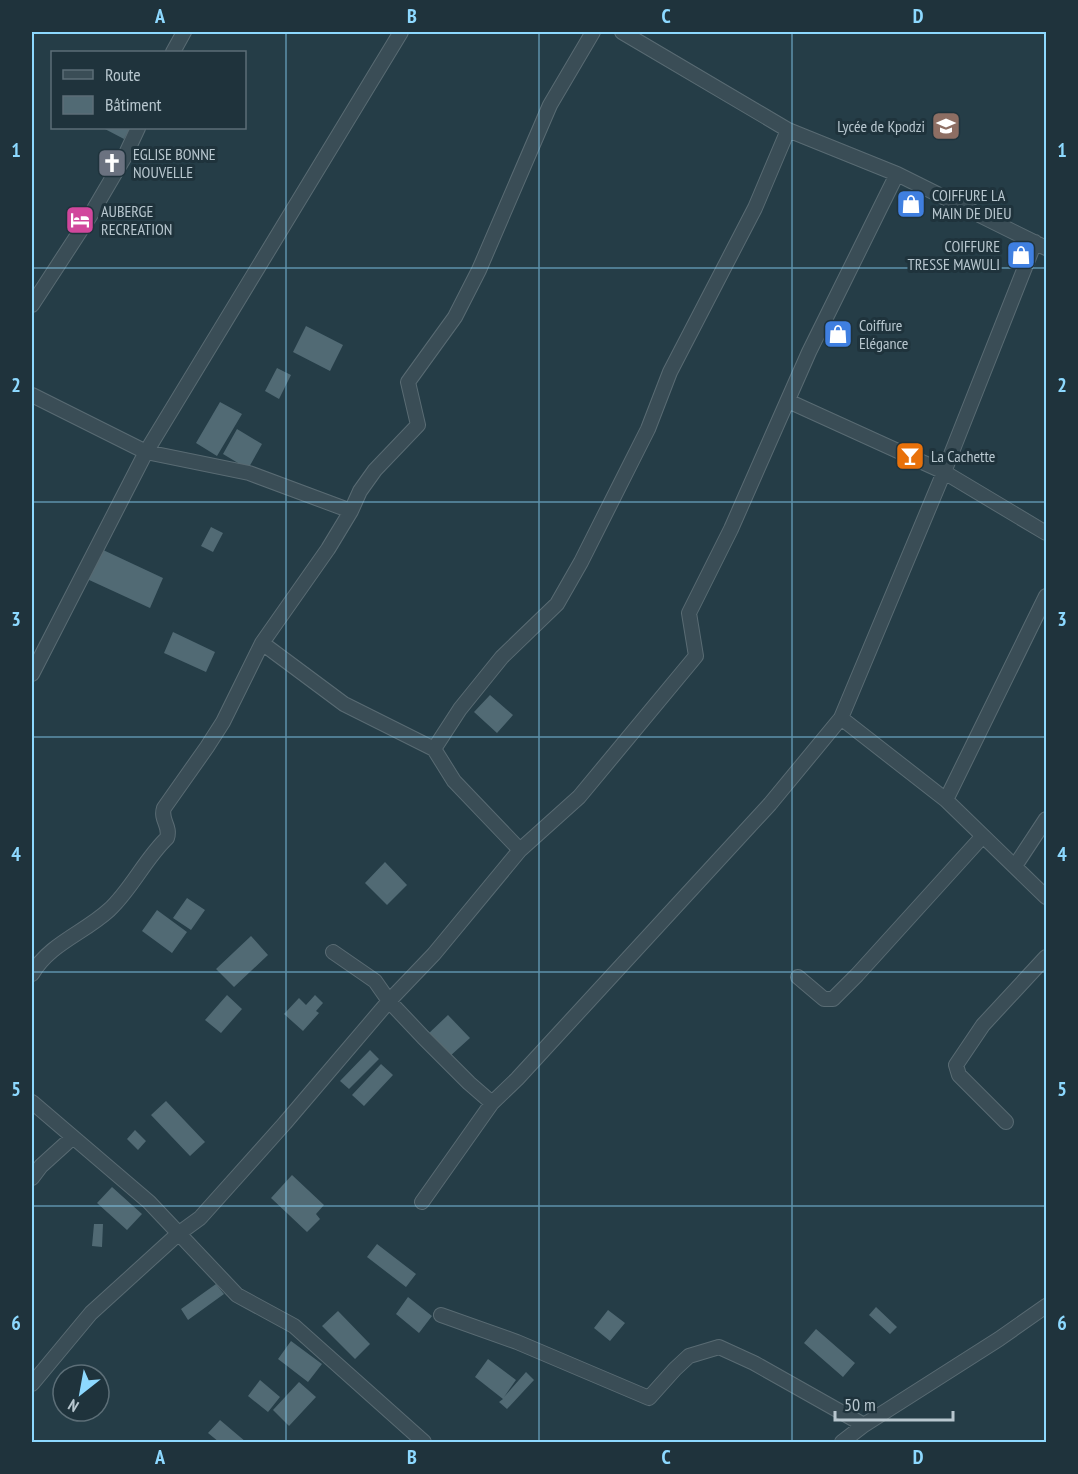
<svg xmlns="http://www.w3.org/2000/svg" width="1078" height="1474" font-family="'PT Sans Narrow',sans-serif">
<style>
.building{fill:#516a74}
.lines{fill:none;stroke-linecap:round;stroke-linejoin:round}
.street-casing{stroke:#596b73;stroke-width:16}
.street{stroke:#3a4d56;stroke-width:14}
.grid{fill:none;stroke:#8dd9ff;stroke-width:1.5;stroke-opacity:0.55}
.labels{text-anchor:middle;dominant-baseline:central;stroke-width:6;stroke-linejoin:round;paint-order:stroke}
.poi-label{font-size:16px;fill:#b8c7cf;stroke:#1f333c;text-anchor:start}
.neatline{fill:none;stroke:#8dd9ff;stroke-width:2}
.grid-label{font-size:20px;text-anchor:middle;font-weight:bold;fill:#8dd9ff}
</style>
<rect width="100%" height="100%" fill="#253d47"/>
<!-- building -->
<path class="building" d="M 103,128 L 130,128 L 124,139 Z
M 306,326 L 343,345 L 330,371 L 293,352 Z
M 277,368 L 291,375 L 279,399 L 265,391 Z
M 220,402 L 242,414 L 217,456 L 196,443 Z
M 237,429 L 262,444 L 248,469 L 223,454 Z
M 211,527 L 223,533 L 213,552 L 201,546 Z
M 101,549 L 163,578 L 150,608 L 87,579 Z
M 173,632 L 215,652 L 206,672 L 164,653 Z
M 490,695 L 513,715 L 497,733 L 474,712 Z
M 385,862 L 407,885 L 387,905 L 365,883 Z
M 187,898 L 205,910 L 191,930 L 173,918 Z
M 157,910 L 187,932 L 172,953 L 142,931 Z
M 251,936 L 268,955 L 234,987 L 216,969 Z
M 227,995 L 242,1009 L 221,1033 L 205,1020 Z
M 315,995 L 323,1003 L 316,1011 L 319,1013 L 303,1031 L 284,1014 L 299,998 L 306,1005 Z
M 448,1015 L 470,1038 L 449,1057 L 427,1035 Z
M 370,1050 L 379,1059 L 349,1089 L 340,1081 Z
M 381,1064 L 393,1075 L 364,1106 L 352,1095 Z
M 166,1101 L 205,1142 L 190,1156 L 151,1115 Z
M 135,1130 L 146,1141 L 138,1150 L 127,1139 Z
M 292,1175 L 324,1205 L 316,1214 L 320,1219 L 307,1232 L 271,1198 Z
M 112,1187 L 142,1214 L 127,1230 L 97,1203 Z
M 94,1224 L 103,1224 L 102,1247 L 92,1246 Z
M 377,1244 L 416,1274 L 406,1287 L 367,1257 Z
M 216,1284 L 224,1294 L 188,1320 L 181,1309 Z
M 408,1297 L 432,1316 L 419,1333 L 396,1314 Z
M 876,1307 L 897,1327 L 890,1334 L 869,1315 Z
M 608,1310 L 625,1323 L 610,1341 L 594,1328 Z
M 338,1311 L 370,1344 L 355,1359 L 322,1326 Z
M 816,1329 L 855,1363 L 843,1377 L 804,1343 Z
M 291,1341 L 322,1364 L 308,1382 L 278,1359 Z
M 488,1359 L 516,1380 L 504,1397 L 526,1372 L 534,1380 L 507,1409 L 499,1402 L 503,1399 L 475,1377 Z
M 260,1380 L 280,1397 L 268,1412 L 248,1396 Z
M 299,1382 L 316,1397 L 289,1426 L 273,1410 Z
M 220,1420 L 246,1442 L 219,1442 L 208,1433 Z"/>
<g class="lines">
<!-- street casing -->
<g class="street-casing">
<path id="street" d="M 622,32 L 788,130 L 897,174 L 1046,248
M 173,52 L 184,32
M 32,305 L 90,216 L 124,158 L 138,128
M 32,395 L 146,452 L 249,473 L 351,511
M 788,401 L 944,472 L 1046,533
M 262,643 L 344,704 L 434,749 L 454,781 L 520,850
M 32,674 L 146,452 L 401,32
M 841,718 L 946,800 L 1046,897
M 434,749 L 460,709 L 502,657 L 557,604 L 581,562 L 648,429 L 670,372 L 755,208 L 788,130
M 946,800 L 1046,596
M 1015,866 L 1046,819
M 333,952 L 375,981 L 389,1001 L 423,1037 L 469,1083 L 492,1103
M 32,974 C 49,944 84,933 109,910 C 131,890 145,859 167,838 C 171,826 160,820 164,808 L 207,747 L 223,722 L 262,643 L 328,549 L 351,511 L 360,491 L 375,470 L 418,425 L 408,382 L 455,317 L 479,270 L 550,105 L 593,32
M 798,977 L 824,999 L 833,999 L 857,975 L 982,837
M 32,1102 L 149,1202 L 237,1295 L 294,1326 L 424,1442
M 1006,1122 L 959,1075 L 956,1065 L 983,1025 L 1046,957
M 32,1178 L 41,1166 L 72,1138
M 422,1202 L 492,1103 L 517,1079 L 770,804 L 841,718 L 944,472 L 1035,242
M 441,1315 L 517,1342 L 649,1398 L 675,1369 L 689,1356 L 719,1347 L 754,1363 L 864,1425
M 32,1384 L 91,1313 L 178,1234 L 200,1218 L 285,1123 L 389,1001 L 434,954 L 520,850 L 579,797 L 696,656 L 689,613 L 731,529 L 809,352 L 897,174
M 842,1442 L 864,1425 L 999,1339 L 1046,1306"/>
</g>
<!-- street -->
<use href="#street" class="street"/>
</g>
<!-- grid -->
<path class="grid" d="M 286,32 L 286,1442M 539,32 L 539,1442M 792,32 L 792,1442M 32,268 L 1046,268M 32,502 L 1046,502M 32,737 L 1046,737M 32,972 L 1046,972M 32,1206 L 1046,1206"/>
<!-- icons -->
<defs>
<g id="school-square" transform="scale(1.5)"><rect x="-9" y="-9" width="18" height="18" rx="4" fill="#8d6e63" stroke="#1f333c"/><path d="M0-5L7-2L0 1L-7-2ZM-4 1L0 2.5L4 1V4Q0 6-4 4Z" fill="#fff"/></g>
<g id="church-square" transform="scale(1.5)"><rect x="-9" y="-9" width="18" height="18" rx="4" fill="#6b7280" stroke="#1f333c"/><path d="M-1.2-6h2.4v3.5h3.3v2.4h-3.3V6h-2.4V-.1h-3.3v-2.4h3.3Z" fill="#fff"/></g>
<g id="shop-square" transform="scale(1.5)"><rect x="-9" y="-9" width="18" height="18" rx="4" fill="#3f7fe0" stroke="#1f333c"/><path d="M-5-2.5h2.3a2.7 3.5 0 0 1 5.4 0H5L5.5 6h-11ZM-1.5-2.5h3a1.5 2.3 0 0 0-3 0Z" fill="#fff"/></g>
<g id="hotel-square" transform="scale(1.5)"><rect x="-9" y="-9" width="18" height="18" rx="4" fill="#d1479c" stroke="#1f333c"/><path d="M-6-4.5h1.5V1H6V5H4.5V3h-9V5H-6ZM-4 0a1.8 1.8 0 1 1 3.6 0ZM.5 0V-2.5h3Q6-2.5 6 0Z" fill="#fff"/></g>
<g id="bar-square" transform="scale(1.5)"><rect x="-9" y="-9" width="18" height="18" rx="4" fill="#e8710a" stroke="#1f333c"/><path d="M-6-5H6L.8 .8V4.5H3.5V6h-7V4.5H-.8V.8Z" fill="#fff"/></g>
</defs>
<g fill-rule="evenodd">
<use href="#school-square" x="946" y="126"/>
<use href="#church-square" x="112" y="163"/>
<use href="#shop-square" x="911" y="204"/>
<use href="#hotel-square" x="80" y="220"/>
<use href="#shop-square" x="1021" y="255"/>
<use href="#shop-square" x="838" y="334"/>
<use href="#bar-square" x="910" y="456"/>
</g>
<g class="labels">
<!-- poi labels -->
<g class="poi-label">
<text x="925" y="126" text-anchor="end">Lycée de Kpodzi</text>
<text x="133" y="154">EGLISE BONNE<tspan x="133" dy="18">NOUVELLE</tspan></text>
<text x="932" y="195">COIFFURE LA<tspan x="932" dy="18">MAIN DE DIEU</tspan></text>
<text x="101" y="211">AUBERGE<tspan x="101" dy="18">RECREATION</tspan></text>
<text x="1000" y="246" text-anchor="end">COIFFURE<tspan x="1000" dy="18">TRESSE MAWULI</tspan></text>
<text x="859" y="325">Coiffure<tspan x="859" dy="18">Elégance</tspan></text>
<text x="931" y="456">La Cachette</text>
</g>
</g>
<!-- border -->
<rect width="1078" height="1474" fill="none" stroke="#1f333c" stroke-width="66"/>
<!-- legend -->
<rect x="51" y="51" width="195" height="78" fill="#1f333c" stroke="#5c6e77" stroke-width="1.5"/>
<rect x="63" y="70" width="30" height="9" fill="#3a4d56" stroke="#5c6e77" stroke-width="1.5"/>
<text x="105" y="81" font-size="18" fill="#b8c7cf">Route</text>
<rect x="63" y="96" width="30" height="18" fill="#516a74" stroke="#5c6e77" stroke-width="1.5"/>
<text x="105" y="111" font-size="18" fill="#b8c7cf">Bâtiment</text>
<!-- north arrow -->
<g transform="translate(81 1393) rotate(211)"><circle r="28" fill="#1f333c" stroke="#5c6e77" stroke-width="1.5"/>
<path d="M0-4.5L10 22L0 15L-10 22Z" fill="#8dd9ff"/>
<text y="-9" font-size="16" font-weight="bold" text-anchor="middle" fill="#b8c7cf">N</text>
</g>
<!-- scale -->
<path d="M835 1411v9h118v-9" fill="none" stroke="#b8c7cf" stroke-width="3"/>
<text x="844" y="1411" font-size="18" fill="#b8c7cf" stroke="#1f333c" stroke-width="4.5" paint-order="stroke">50 m</text>
<rect x="33" y="33" width="1012" height="1408" class="neatline"/>
<g class="grid-label">
<text x="160" y="23">A</text>
<text x="412" y="23">B</text>
<text x="666" y="23">C</text>
<text x="918" y="23">D</text>
<text x="16" y="157">1</text>
<text x="1062" y="157">1</text>
<text x="16" y="392">2</text>
<text x="1062" y="392">2</text>
<text x="16" y="626">3</text>
<text x="1062" y="626">3</text>
<text x="16" y="861">4</text>
<text x="1062" y="861">4</text>
<text x="16" y="1096">5</text>
<text x="1062" y="1096">5</text>
<text x="16" y="1330">6</text>
<text x="1062" y="1330">6</text>
<text x="160" y="1464">A</text>
<text x="412" y="1464">B</text>
<text x="666" y="1464">C</text>
<text x="918" y="1464">D</text>
</g>
</svg>
